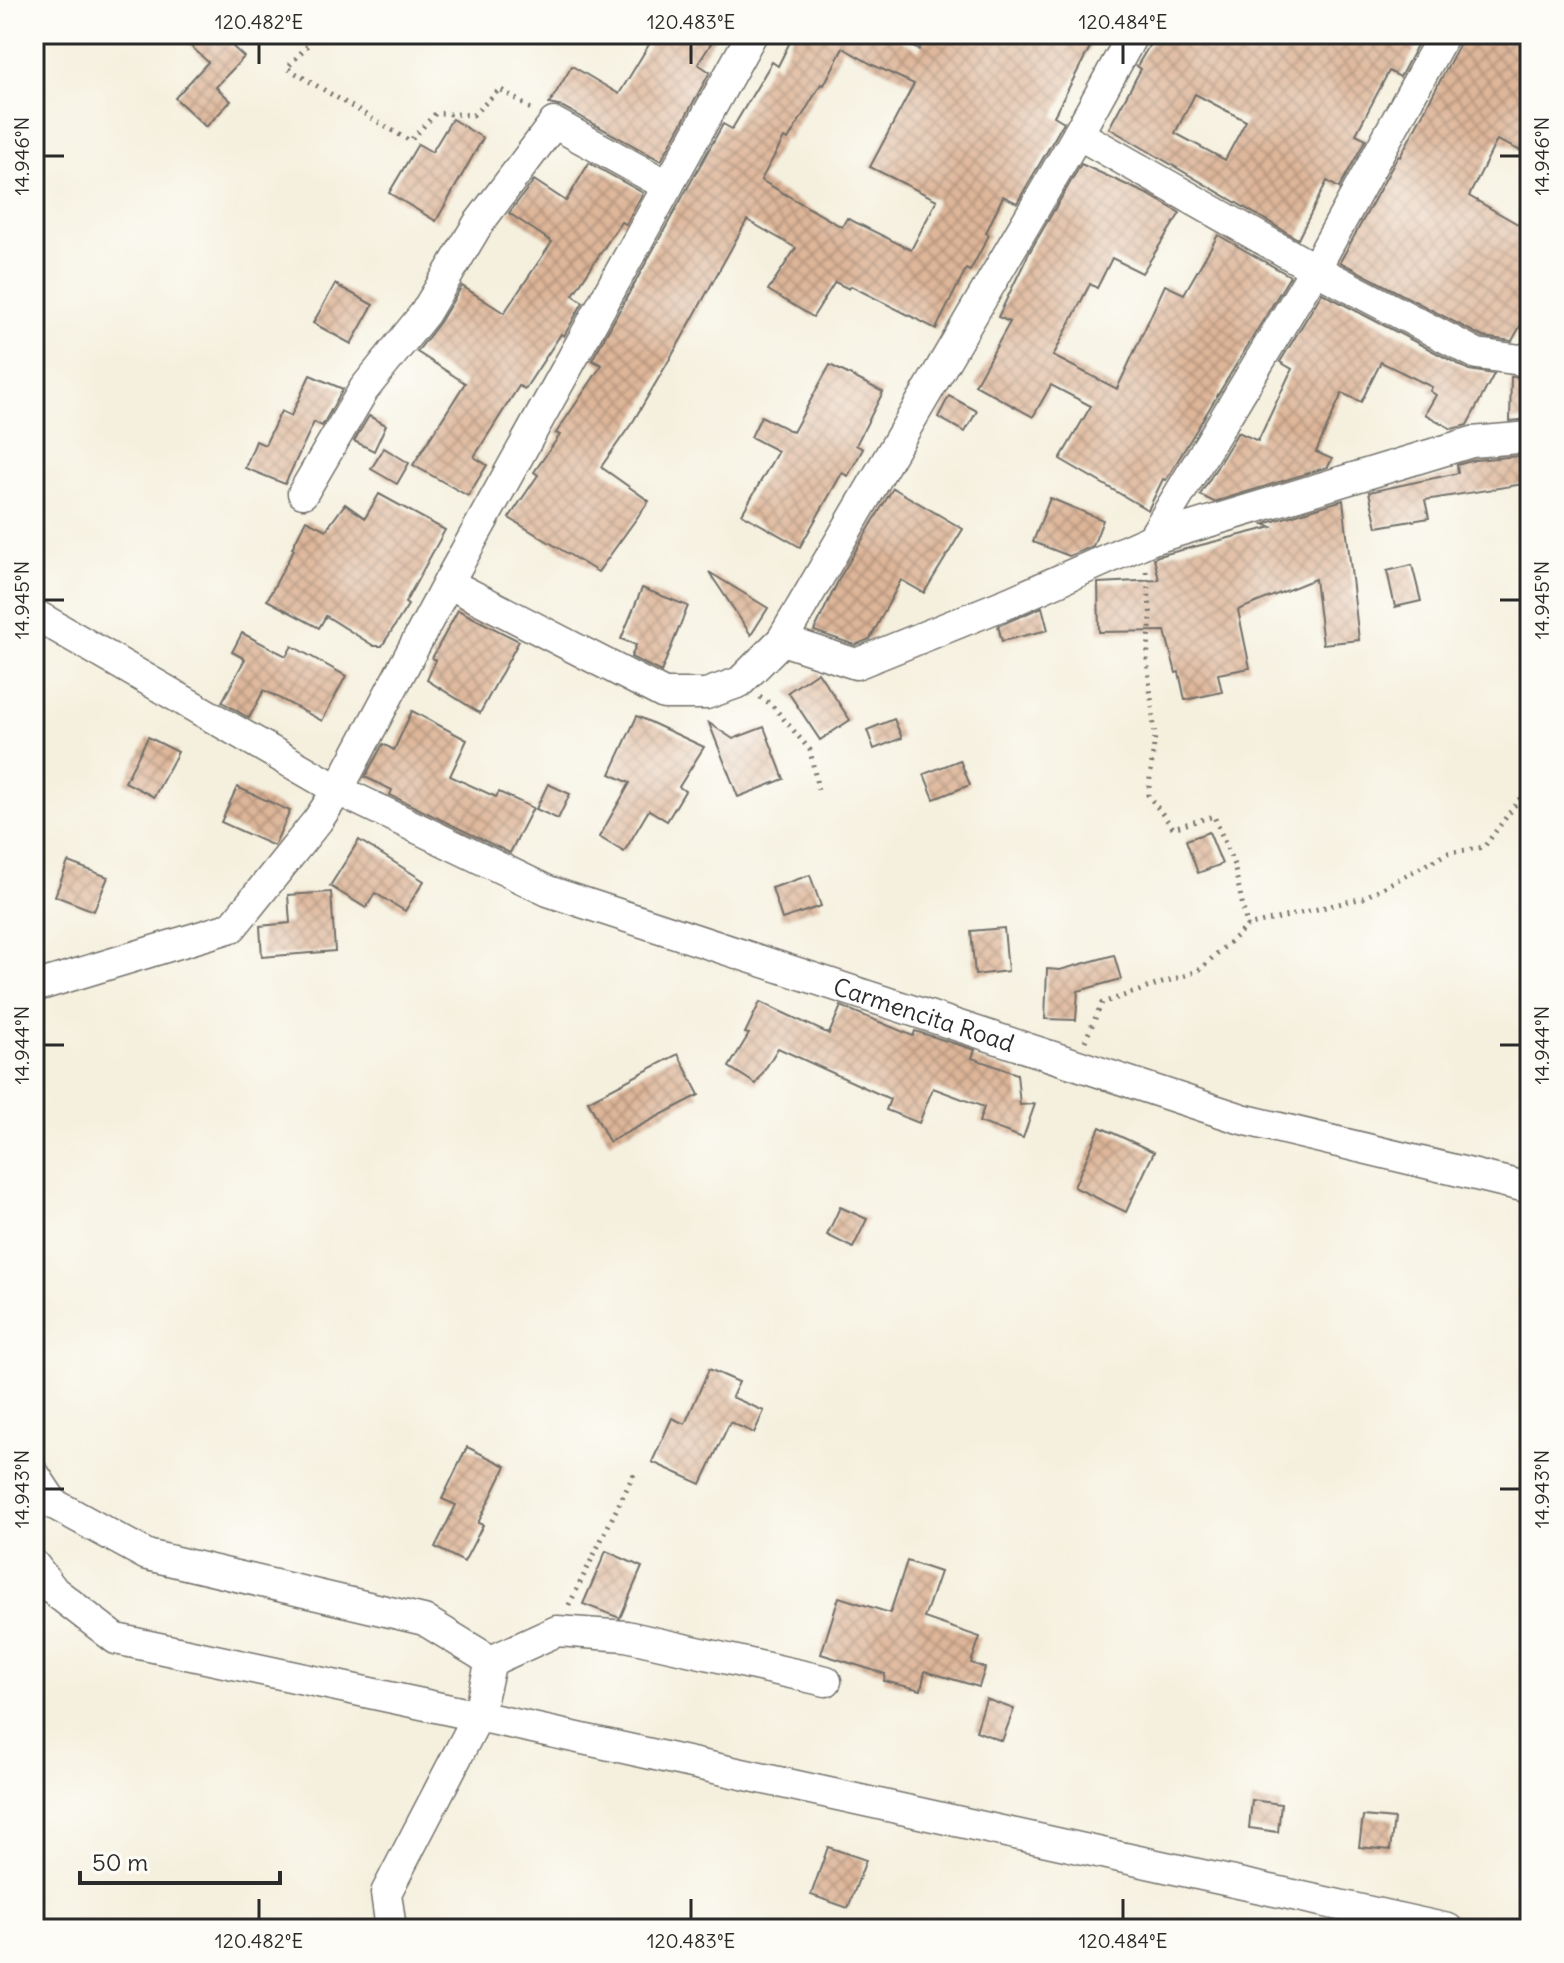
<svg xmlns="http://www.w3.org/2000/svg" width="1564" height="1963" viewBox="0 0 1564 1963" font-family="Delius,sans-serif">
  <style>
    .building { fill: url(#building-cross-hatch); fill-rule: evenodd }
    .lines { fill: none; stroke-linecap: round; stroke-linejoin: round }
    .street-casing { stroke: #72706a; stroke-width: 33 }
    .path { stroke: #72706a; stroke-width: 5; stroke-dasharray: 2 6; stroke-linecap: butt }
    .street { stroke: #fff; stroke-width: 30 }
    .ticks { fill: none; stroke: #2b2b2b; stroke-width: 3 }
    .labels { text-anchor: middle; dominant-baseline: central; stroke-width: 6; stroke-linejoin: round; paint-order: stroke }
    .street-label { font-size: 24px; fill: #2b2b2b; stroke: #fdfcf7 }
    .neatline { fill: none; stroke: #2b2b2b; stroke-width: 3 }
    .ticks-label { font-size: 20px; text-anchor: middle; fill: #2b2b2b }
  </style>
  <defs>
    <pattern id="building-cross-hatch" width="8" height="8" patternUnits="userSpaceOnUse" patternTransform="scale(2)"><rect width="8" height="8" fill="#deb699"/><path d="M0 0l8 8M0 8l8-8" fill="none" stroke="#b4947d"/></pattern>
  </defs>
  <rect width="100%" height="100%" fill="#fdfcf7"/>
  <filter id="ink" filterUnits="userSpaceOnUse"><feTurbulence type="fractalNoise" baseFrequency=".0125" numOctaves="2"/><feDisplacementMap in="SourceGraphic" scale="16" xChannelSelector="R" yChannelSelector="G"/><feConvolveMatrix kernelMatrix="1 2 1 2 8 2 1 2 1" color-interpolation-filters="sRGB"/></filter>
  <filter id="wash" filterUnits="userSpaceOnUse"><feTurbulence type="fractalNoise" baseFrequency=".006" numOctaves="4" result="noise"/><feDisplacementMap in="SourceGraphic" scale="32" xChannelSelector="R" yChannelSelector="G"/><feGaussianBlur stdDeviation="1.8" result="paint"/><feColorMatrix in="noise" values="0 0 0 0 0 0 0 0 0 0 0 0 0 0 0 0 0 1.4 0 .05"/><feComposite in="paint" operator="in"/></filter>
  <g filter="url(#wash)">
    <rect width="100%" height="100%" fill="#f5f0de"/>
    <g id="blocks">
      <!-- building -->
      <g class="building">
        <path d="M178,34H219L244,57L216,87L231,101L206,127L175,98L208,62Z"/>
        <path d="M665,34H717L698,64L710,72L661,161L563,107L549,104L572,66L619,94L653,38L660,42Z"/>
        <path d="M794,34H887L919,50L927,34H1097L1054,116L1064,122L1017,203L1003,196L986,233L989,235L970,271L966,269L936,329L851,286L849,289L835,282L813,317L768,290L796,248L747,220L678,345L634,420L601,467L649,501L598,572L509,518L538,475L534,472L560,435L556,433L602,365L592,360L723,124L732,129L772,62L778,66ZM843,48L873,65L914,84L870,167L937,200L911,250L847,218L842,227L761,180L784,138L788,140L821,84L824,85Z"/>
        <path d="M1156,34H1423L1400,77L1389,71L1356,134L1366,139L1339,188L1327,181L1298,239L1109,128L1141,69L1137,66ZM1195,94L1246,121L1225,160L1175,133Z"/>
        <path d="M1462,34H1530V155L1497,140L1469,196L1530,231V308L1512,341L1483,337L1340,262L1398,156L1400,157L1460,43Z"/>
        <path d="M452,119L483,138L436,221L389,193L418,144L432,152Z"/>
        <path d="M589,163L643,193L626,224L621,222L573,295L583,302L564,336L561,334L525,389L519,386L474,457L487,465L468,496L413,465L465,383L417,352L440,322L462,286L504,313L552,242L509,213L534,180L566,201Z"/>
        <path d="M1081,164L1149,195L1180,213L1142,273L1112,258L1097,288L1090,284L1053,356L1117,389L1165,285L1184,294L1218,235L1290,276L1166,480L1163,479L1148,510L1060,459L1091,406L1051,385L1033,417L975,385L1010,322L998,317L1029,253Z"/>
        <path d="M335,284L373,305L351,344L313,323Z"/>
        <path d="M1322,293L1469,370L1494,374L1467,425L1452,429L1425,414L1436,395L1430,391L1432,387L1381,362L1361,402L1342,393L1316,452L1332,459L1328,467L1214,502L1200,495L1238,432L1258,441L1292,369L1280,362Z"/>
        <path d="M830,365L883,392L856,445L863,449L848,476L842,473L800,547L742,514L778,451L751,437L761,416L793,432Z"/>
        <path d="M310,375L343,389L322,426L314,422L285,484L245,468L256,441L265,445L281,411L291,416Z"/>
        <path d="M1530,376V419L1510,421L1511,377Z"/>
        <path d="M949,396L977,411L965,432L938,417Z"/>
        <path d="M369,416L386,425L374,451L354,441Z"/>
        <path d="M384,448L409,463L397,484L371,469Z"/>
        <path d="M1530,455V483L1425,500L1429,518L1377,527L1369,492L1458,473L1457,465L1475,460Z"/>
        <path d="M893,488L963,529L924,593L901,580L870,639L855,645L814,631L840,577Z"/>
        <path d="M379,494L445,530L405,603L408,605L382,646H374L326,616L319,628L267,600L294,549L292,548L306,520L326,530L345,504L365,518Z"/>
        <path d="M1050,498L1103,520L1093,546L1069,556L1033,542Z"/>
        <path d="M1343,500L1359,640L1323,644L1315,579L1238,610L1250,668L1218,674L1222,692L1185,700L1179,672L1176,673L1165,631L1099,632L1098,583L1159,580L1154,558L1158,556L1272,527L1264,524Z"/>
        <path d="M1412,565L1421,601L1395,607L1387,571Z"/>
        <path d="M709,572L768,608L751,635Z"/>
        <path d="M642,588L688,606L661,672L631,657L636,645L621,639Z"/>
        <path d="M1042,607L1048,630L1002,641L998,626Z"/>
        <path d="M458,610L519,641L480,713L427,680L436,660L432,658Z"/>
        <path d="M242,633L286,656L292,646L346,676L322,721L264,690L249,718L222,702L245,659L232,652Z"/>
        <path d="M818,672L850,720L820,740L788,692Z"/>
        <path d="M412,711L467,740L450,776L496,797L499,792L533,808L510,853L390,795L392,790L365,777L383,744L394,750Z"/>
        <path d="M637,716L704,747L679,787L685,791L667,821L649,810L624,852L599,837L630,783L610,774Z"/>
        <path d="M894,719L902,738L874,749L867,730Z"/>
        <path d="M709,723L733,739L764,727L784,779L738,797Z"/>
        <path d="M148,737L178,752L154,797L125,782Z"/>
        <path d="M960,760L970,785L934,799L924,774Z"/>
        <path d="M548,784L570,794L558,819L536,809Z"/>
        <path d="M237,787L290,811L274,846L221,822Z"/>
        <path d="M1209,832L1222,864L1198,873L1186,840Z"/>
        <path d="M359,840L424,881L405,911L375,893L366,908L330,886Z"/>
        <path d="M68,862L108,877L94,911L55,896Z"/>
        <path d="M810,875L821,906L782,919L772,888Z"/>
        <path d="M331,892L335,951L262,957L260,926L290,923L288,895Z"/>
        <path d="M1004,928L1008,971L975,975L971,931Z"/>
        <path d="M1114,955L1121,979L1078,991L1076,1020L1045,1019L1047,969L1060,970Z"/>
        <path d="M760,1002L829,1034L841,1006L913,1036L915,1031L975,1050L972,1058L1017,1074L1020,1105L1035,1104L1023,1138L979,1122L984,1107L933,1088L919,1123L886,1110L890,1099L778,1048L756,1084L729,1067L749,1034L745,1033Z"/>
        <path d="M678,1054L699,1095L609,1142L588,1101Z"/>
        <path d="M1100,1127L1154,1152L1126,1212L1074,1187Z"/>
        <path d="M840,1207L867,1219L853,1248L827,1235Z"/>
        <path d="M709,1369L739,1382L732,1397L764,1411L754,1433L730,1422L701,1484L652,1462L672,1418L685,1424Z"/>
        <path d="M467,1447L506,1466L478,1523L483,1525L464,1562L435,1547L456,1505L442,1499Z"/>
        <path d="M606,1551L642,1567L620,1618L583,1604Z"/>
        <path d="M907,1561L940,1572L924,1618L980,1637L971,1663L985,1668L979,1687L925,1671L921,1690L884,1681L885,1674L821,1654L839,1597L890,1613Z"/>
        <path d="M986,1699L1014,1709L1002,1741L976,1731Z"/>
        <path d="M1252,1800L1281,1804L1278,1832L1249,1828Z"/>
        <path d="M1363,1816L1394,1819L1390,1850L1359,1847Z"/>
        <path d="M828,1847L866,1860L848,1908L811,1895Z"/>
      </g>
    </g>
  </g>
  <g filter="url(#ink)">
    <use href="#blocks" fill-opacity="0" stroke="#72706a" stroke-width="2"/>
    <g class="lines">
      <!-- street casing -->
      <g class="street-casing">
        <g id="street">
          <path d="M1078,134L1315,269L1477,354L1521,360L1530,357"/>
          <path d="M303,493L364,389L425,313L478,224L554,123L668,186"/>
          <path d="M1152,539L1315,269L1444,34"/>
          <path d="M448,583L664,694H706L740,682L782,640L1078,134L1133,34"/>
          <path id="s1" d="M34,614L338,790L548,891L1242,1119L1530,1188"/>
          <path d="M782,640L856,664L1010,602L1152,539L1472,442L1530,437"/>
          <path d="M34,987L232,927L318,820L338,790L448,583L752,34"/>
          <path d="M34,1474L54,1504L147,1555L424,1620L491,1661L478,1716L1448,1929"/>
          <path d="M34,1565L54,1591L116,1639L478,1716L386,1893L391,1929"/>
          <path d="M491,1661L557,1631L626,1636L826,1681"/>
        </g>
      </g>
      <!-- path -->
      <g class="path">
        <path d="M318,34L287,68L410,141L436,113L473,115L500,89L531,109"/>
        <path d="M1146,571L1151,617L1147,660L1155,736L1148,795L1173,828L1214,816L1234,865L1247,926"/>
        <path d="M760,697L771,704L810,750L818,790"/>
        <path d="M1085,1041L1102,1003L1198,971L1247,926L1363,898L1448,853L1484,847L1530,785"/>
        <path d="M569,1605L634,1474"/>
      </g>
      <!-- street -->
      <use href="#street" class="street"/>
    </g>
  </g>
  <!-- ticks -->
  <path class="ticks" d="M259,44V64M691,44V64M1123,44V64M44,156H64M1500,156H1520M44,600H64M1500,600H1520M44,1045H64M1500,1045H1520M44,1489H64M1500,1489H1520M259,1899V1919M691,1899V1919M1123,1899V1919"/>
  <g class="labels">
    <!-- street labels -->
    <g class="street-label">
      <text stroke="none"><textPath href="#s1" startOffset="980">Carmencita Road</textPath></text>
    </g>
  </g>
  <!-- margin -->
  <rect width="1564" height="1963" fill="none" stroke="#fdfcf7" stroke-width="88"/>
  <!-- scale -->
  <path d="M80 1871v12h200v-12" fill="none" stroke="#2b2b2b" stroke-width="4"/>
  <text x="92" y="1871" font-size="24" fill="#2b2b2b" stroke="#fdfcf7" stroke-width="6" paint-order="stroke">50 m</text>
  <rect x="44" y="44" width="1476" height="1875" class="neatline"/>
  <g class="ticks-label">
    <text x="259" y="29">120.482°E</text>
    <text x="691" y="29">120.483°E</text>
    <text x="1123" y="29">120.484°E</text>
    <text transform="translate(22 156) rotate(-90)" y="7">14.946°N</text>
    <text transform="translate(1542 156) rotate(-90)" y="7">14.946°N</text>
    <text transform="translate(22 600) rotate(-90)" y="7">14.945°N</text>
    <text transform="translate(1542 600) rotate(-90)" y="7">14.945°N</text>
    <text transform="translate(22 1045) rotate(-90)" y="7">14.944°N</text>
    <text transform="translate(1542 1045) rotate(-90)" y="7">14.944°N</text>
    <text transform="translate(22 1489) rotate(-90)" y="7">14.943°N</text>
    <text transform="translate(1542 1489) rotate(-90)" y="7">14.943°N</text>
    <text x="259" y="1948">120.482°E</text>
    <text x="691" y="1948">120.483°E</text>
    <text x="1123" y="1948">120.484°E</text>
  </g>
</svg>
